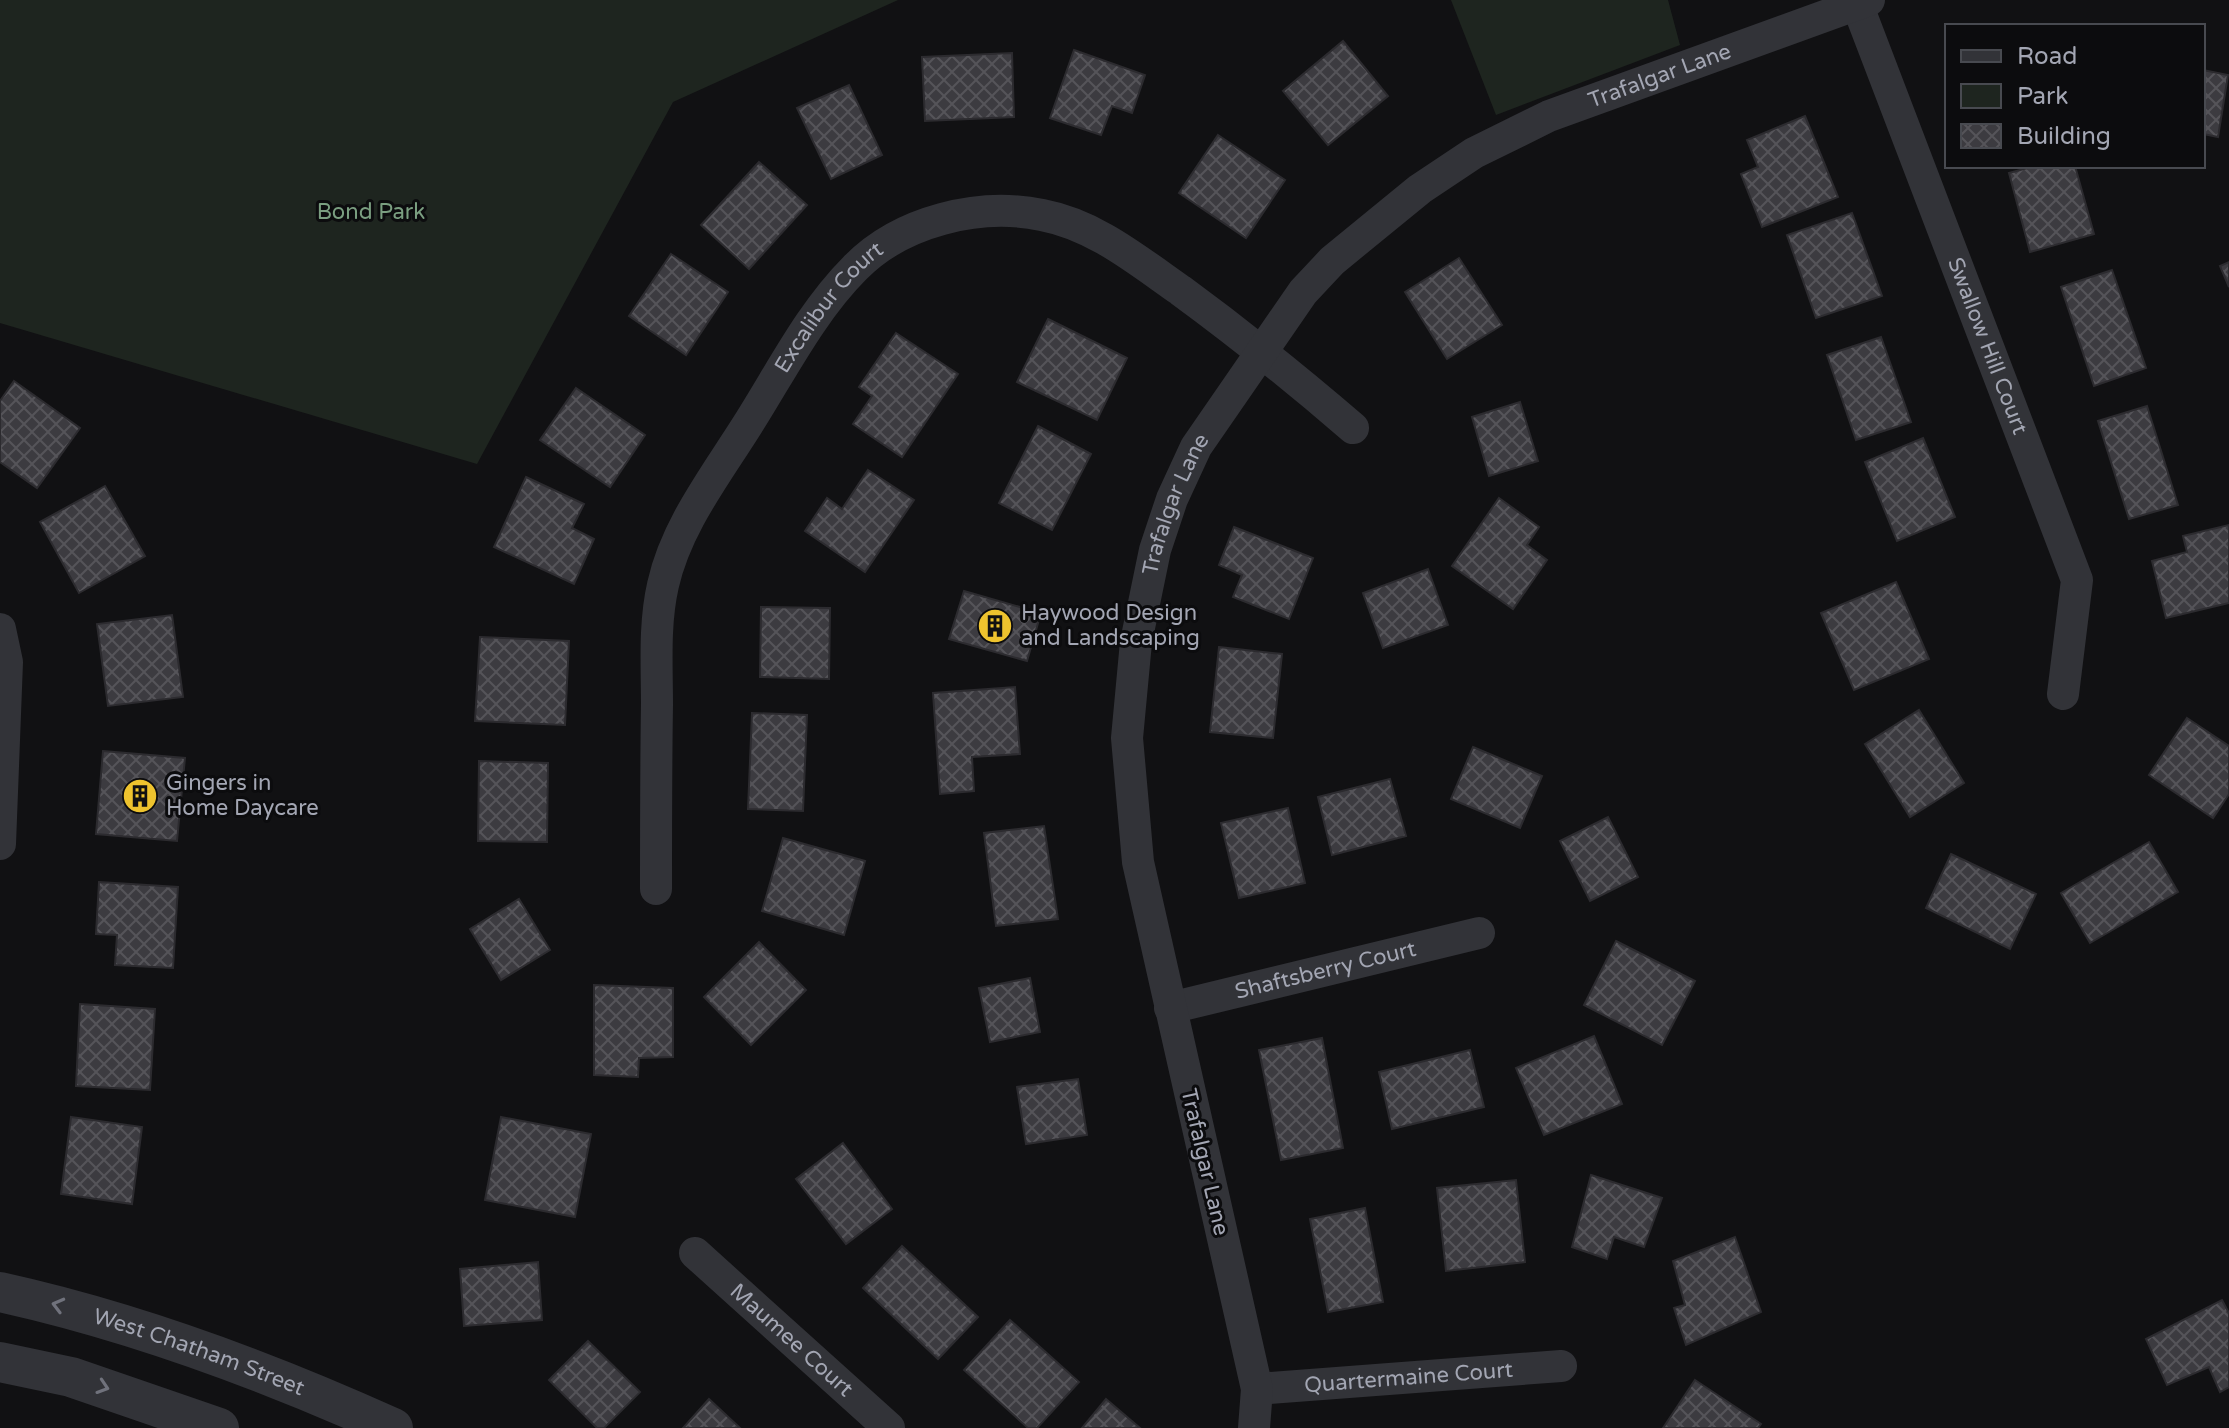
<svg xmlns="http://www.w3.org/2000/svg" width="2229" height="1428" viewBox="0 0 2229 1428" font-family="'Varela Round',sans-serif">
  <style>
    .park { fill: #1e251f }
    .building { fill: url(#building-cross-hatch); stroke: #2c2b2f; stroke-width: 2 }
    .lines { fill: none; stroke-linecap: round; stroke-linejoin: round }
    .minor { stroke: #323338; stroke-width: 32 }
    .tertiary { stroke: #323338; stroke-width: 40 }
    .oneway { stroke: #70727c }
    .labels { text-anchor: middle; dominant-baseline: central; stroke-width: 6; stroke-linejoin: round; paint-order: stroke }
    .street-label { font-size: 22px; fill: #a3a6b3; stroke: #0c0c0e }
    .park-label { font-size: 22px; fill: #7a9e80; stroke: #0c0c0e }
    .poi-label { font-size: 22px; fill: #a3a6b3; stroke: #0c0c0e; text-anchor: start }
  </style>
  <defs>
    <pattern id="building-cross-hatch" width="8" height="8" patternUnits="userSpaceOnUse" patternTransform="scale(2)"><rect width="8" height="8" fill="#3c3b40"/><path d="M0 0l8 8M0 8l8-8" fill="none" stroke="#555459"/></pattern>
  </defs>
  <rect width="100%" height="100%" fill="#111113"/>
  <!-- park -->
  <g class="park">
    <path d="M0,0H898L673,102L477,464L0,323Z"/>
    <path d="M1451,0H1668L1680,45L1496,115Z"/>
  </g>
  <!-- building -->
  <g class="building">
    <path d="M1343,41L1388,96L1328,145L1283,91Z"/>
    <path d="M1074,50L1145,75L1132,113L1112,106L1101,135L1050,118Z"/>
    <path d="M1012,53L1014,117L925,121L922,57Z"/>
    <path d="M2203,70L2228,75L2218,137L2203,134Z"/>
    <path d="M849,85L882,155L831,179L797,108Z"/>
    <path d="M1805,116L1838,197L1762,227L1741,174L1758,167L1747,140Z"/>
    <path d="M1218,135L1285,180L1246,238L1179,193Z"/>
    <path d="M759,162L807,205L749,269L701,225Z"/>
    <path d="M2035,166H2075L2094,234L2030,252L2009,173Z"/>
    <path d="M1852,213L1882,296L1816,318L1787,235Z"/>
    <path d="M671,254L728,292L686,355L629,316Z"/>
    <path d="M1459,258L1502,325L1447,359L1405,292Z"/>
    <path d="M2229,262V287L2220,266Z"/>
    <path d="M2112,270L2146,368L2094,386L2061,287Z"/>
    <path d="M1048,319L1127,358L1097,420L1017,382Z"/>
    <path d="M896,333L958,374L902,457L853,424L872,396L859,387Z"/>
    <path d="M1881,337L1911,422L1856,440L1827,355Z"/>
    <path d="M14,381L80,428L37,488L0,462V401Z"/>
    <path d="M576,388L645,435L610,487L540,440Z"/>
    <path d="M1520,402L1538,461L1489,476L1472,417Z"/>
    <path d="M2147,406L2178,505L2129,519L2098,421Z"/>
    <path d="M1038,426L1091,454L1052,530L999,503Z"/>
    <path d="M1923,438L1955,517L1897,541L1865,462Z"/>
    <path d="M868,470L914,500L865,572L805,531L827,498L842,509Z"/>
    <path d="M526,477L584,504L572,528L594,539L574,584L494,547Z"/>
    <path d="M105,486L145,556L79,593L40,522Z"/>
    <path d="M1499,498L1539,527L1527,545L1547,560L1513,609L1452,566Z"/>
    <path d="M2229,525V603L2166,618L2152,561L2187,552L2183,536Z"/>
    <path d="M1234,527L1313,558L1289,619L1233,597L1242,575L1219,565Z"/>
    <path d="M1428,569L1448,625L1383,648L1363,593Z"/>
    <path d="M1896,582L1929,659L1854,690L1821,613Z"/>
    <path d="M964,591L1041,613L1027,661L949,639Z"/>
    <path d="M761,607L830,608L829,679L760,677Z"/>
    <path d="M172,615L183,697L108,706L97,624Z"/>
    <path d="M480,637L569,641L565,725L475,721Z"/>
    <path d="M1219,647L1282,654L1273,738L1210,732Z"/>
    <path d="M1015,687L1020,754L972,757L974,791L940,794L933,693Z"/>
    <path d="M1919,710L1964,783L1910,817L1865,744Z"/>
    <path d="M752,713L807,715L803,811L748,809Z"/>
    <path d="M2187,718L2229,746V794L2213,818L2149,775Z"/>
    <path d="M1473,747L1542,776L1520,828L1451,799Z"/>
    <path d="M103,751L185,758L177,841L96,834Z"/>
    <path d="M479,761L548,763L547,842L478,841Z"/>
    <path d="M1390,779L1406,836L1332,855L1318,797Z"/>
    <path d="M1288,808L1305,883L1239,898L1221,823Z"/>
    <path d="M1608,817L1638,877L1590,901L1560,841Z"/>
    <path d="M1044,826L1058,919L996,926L984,833Z"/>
    <path d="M783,838L865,861L844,935L762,911Z"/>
    <path d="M2149,842L2178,892L2090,943L2061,893Z"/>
    <path d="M1951,854L2036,894L2010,949L1926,908Z"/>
    <path d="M99,882L178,887L173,968L115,965L117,935L96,934Z"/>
    <path d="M519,899L550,950L501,980L470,929Z"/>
    <path d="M1616,941L1695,981L1662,1045L1584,1005Z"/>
    <path d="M759,942L806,990L751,1045L704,997Z"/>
    <path d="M1030,978L1040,1032L990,1042L979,988Z"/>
    <path d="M594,985L673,988V1057L639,1058L638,1077L594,1075Z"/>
    <path d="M80,1004L155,1009L150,1090L76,1086Z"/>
    <path d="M1594,1036L1622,1104L1544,1135L1516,1068Z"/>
    <path d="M1322,1038L1343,1148L1281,1160L1259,1050Z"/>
    <path d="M1470,1050L1484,1107L1392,1129L1379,1072Z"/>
    <path d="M1078,1079L1087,1135L1026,1144L1017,1087Z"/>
    <path d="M71,1117L142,1127L132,1204L61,1194Z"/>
    <path d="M501,1117L591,1134L575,1217L485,1200Z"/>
    <path d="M843,1143L892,1209L846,1244L796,1179Z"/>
    <path d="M1591,1175L1662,1198L1644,1247L1614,1237L1607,1259L1572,1247Z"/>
    <path d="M1516,1180L1525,1262L1446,1271L1437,1188Z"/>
    <path d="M1365,1208L1383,1302L1328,1312L1310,1219Z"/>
    <path d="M1735,1237L1761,1312L1686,1345L1674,1308L1685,1305L1673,1261Z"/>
    <path d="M902,1246L978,1317L938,1359L863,1288Z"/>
    <path d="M538,1262L542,1320L464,1326L460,1269Z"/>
    <path d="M2222,1300L2229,1313V1387L2220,1392L2209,1367L2167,1385L2146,1339Z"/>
    <path d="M1010,1320L1079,1382L1037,1428H1028L964,1370Z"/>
    <path d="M588,1341L640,1392L604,1428H597L549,1380Z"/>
    <path d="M1695,1380L1761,1424L1758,1428H1663Z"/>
    <path d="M709,1399L740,1428H683Z"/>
    <path d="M1106,1399L1140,1428H1082Z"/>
  </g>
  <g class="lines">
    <!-- minor -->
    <g class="minor">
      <path id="s1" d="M1857,4L2077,580L2063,694"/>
      <path d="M0,629L7,662L0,844"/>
      <path id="s2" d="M656,889C656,827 656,766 657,705C657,666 654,624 663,585C676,526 716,475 748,424C781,372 811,312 855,268C901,221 979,202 1042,215C1095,225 1137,260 1180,290C1240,334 1296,379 1353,428"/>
      <path id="s3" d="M1170,1008L1479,933"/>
      <path id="s4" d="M695,1253L889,1428"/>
      <path id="s5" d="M1257,1389L1561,1366"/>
      <path id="s6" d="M1254,1428L1257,1389L1138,862L1127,738L1136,642L1155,550L1172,499L1196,447L1303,292L1332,261L1420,189L1474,153L1549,116L1869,0"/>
    </g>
    <!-- tertiary -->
    <g class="tertiary">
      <path id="s7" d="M0,1292C136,1322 267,1371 393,1428"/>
      <path d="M0,1362L71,1377L219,1428"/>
    </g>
  </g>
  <!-- one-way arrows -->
  <defs><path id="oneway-chevron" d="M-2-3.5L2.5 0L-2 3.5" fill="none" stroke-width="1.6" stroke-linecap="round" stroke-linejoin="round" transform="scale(2)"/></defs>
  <g class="oneway">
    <use href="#oneway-chevron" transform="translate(58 1305) rotate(-165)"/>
    <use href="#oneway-chevron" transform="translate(103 1387) rotate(18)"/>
  </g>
  <!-- icons -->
  <defs>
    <g id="building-disc" transform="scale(1.8)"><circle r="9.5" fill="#eec32e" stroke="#0c0c0e"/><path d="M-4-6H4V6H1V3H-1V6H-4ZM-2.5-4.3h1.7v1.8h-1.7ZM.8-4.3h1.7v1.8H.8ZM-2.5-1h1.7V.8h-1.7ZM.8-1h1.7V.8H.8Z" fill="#111"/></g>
  </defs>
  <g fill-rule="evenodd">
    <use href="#building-disc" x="995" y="626"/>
    <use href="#building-disc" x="140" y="796"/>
  </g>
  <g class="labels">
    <!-- street labels -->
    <g class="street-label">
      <text stroke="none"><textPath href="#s6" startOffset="1616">Trafalgar Lane</textPath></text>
      <text stroke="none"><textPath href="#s2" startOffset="630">Excalibur Court</textPath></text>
      <text stroke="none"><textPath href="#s1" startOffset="366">Swallow Hill Court</textPath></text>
      <text stroke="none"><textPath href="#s6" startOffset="944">Trafalgar Lane</textPath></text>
      <text stroke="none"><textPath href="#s3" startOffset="160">Shaftsberry Court</textPath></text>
      <text transform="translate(1205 1162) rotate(77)">Trafalgar Lane</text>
      <text stroke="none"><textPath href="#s4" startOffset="130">Maumee Court</textPath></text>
      <text stroke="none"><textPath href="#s7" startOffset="208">West Chatham Street</textPath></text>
      <text stroke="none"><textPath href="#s5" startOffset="152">Quartermaine Court</textPath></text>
    </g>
    <!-- park labels -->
    <g class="park-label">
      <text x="371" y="212">Bond Park</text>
    </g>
    <!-- poi labels -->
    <g class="poi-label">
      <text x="1021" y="613">Haywood Design<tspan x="1021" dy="25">and Landscaping</tspan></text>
      <text x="166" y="783">Gingers in<tspan x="166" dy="25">Home Daycare</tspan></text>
    </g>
  </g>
  <!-- legend -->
  <rect x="1945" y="24" width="260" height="144" fill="#0c0c0e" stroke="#484a50" stroke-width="2"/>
  <rect x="1961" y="50" width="40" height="12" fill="#323338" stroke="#484a50" stroke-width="2"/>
  <text x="2017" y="64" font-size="24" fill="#a3a6b3">Road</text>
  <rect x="1961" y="84" width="40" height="24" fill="#1e251f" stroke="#484a50" stroke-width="2"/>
  <text x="2017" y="104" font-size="24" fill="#a3a6b3">Park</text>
  <rect x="1961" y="124" width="40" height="24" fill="url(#building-cross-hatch)" stroke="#484a50" stroke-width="2"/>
  <text x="2017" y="144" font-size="24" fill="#a3a6b3">Building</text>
</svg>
